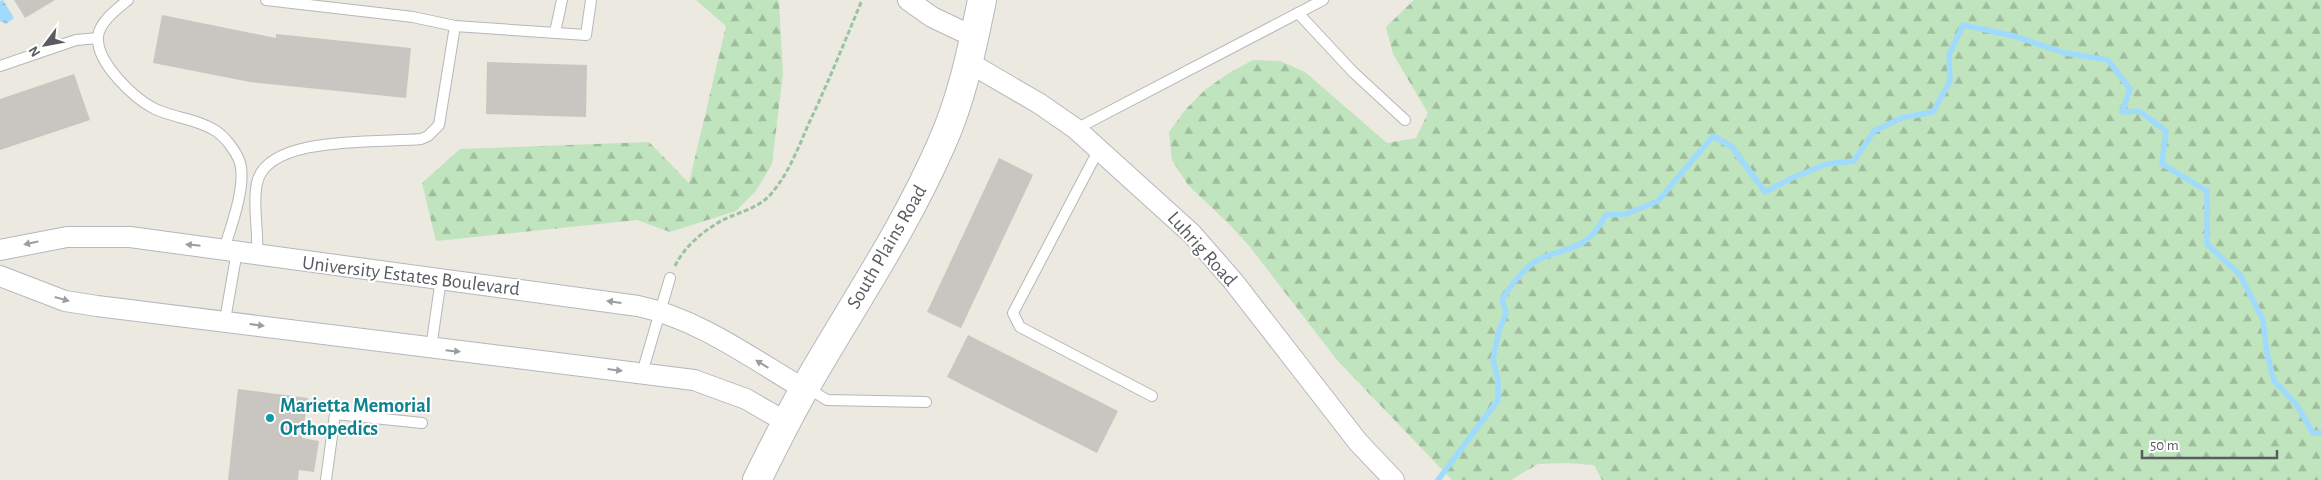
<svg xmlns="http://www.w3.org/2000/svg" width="2322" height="480" viewBox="0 0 2322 480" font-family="'Alegreya Sans',sans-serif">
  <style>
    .forest { fill: url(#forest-firs) }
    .water { fill: url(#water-ripples) }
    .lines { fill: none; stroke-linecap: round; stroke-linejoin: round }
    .stream { stroke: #a0dafd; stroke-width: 5.5 }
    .building { fill: #c9c5c0 }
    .lane-casing { stroke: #b4b7bb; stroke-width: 12 }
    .street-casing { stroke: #b4b7bb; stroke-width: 22 }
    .secondary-casing { stroke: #b5b8bd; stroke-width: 30 }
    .path { stroke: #97c4a1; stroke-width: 3; stroke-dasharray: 5 2.5; stroke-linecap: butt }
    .lane { stroke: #fff; stroke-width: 10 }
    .street { stroke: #fff; stroke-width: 20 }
    .secondary { stroke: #fff; stroke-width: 28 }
    .oneway { fill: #9b9ea0 }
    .culture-dot { fill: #0f9aa8; stroke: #fff; stroke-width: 2 }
    .labels { text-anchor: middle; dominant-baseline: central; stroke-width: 4; stroke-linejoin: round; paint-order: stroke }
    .street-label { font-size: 20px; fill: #595d61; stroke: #fff }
    .culture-label { font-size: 20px; font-weight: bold; fill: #0d838f; stroke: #fff; text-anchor: start }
  </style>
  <defs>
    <pattern id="forest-firs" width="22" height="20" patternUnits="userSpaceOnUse" patternTransform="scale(1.25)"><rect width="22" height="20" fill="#c0e4bd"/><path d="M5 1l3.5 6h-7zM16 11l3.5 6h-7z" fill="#9fbc9d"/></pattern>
    <pattern id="water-ripples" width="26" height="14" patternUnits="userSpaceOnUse" patternTransform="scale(1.25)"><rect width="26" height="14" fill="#a0dafd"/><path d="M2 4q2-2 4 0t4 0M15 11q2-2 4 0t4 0" fill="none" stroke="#85b4d0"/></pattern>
  </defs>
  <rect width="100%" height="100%" fill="#ece9e1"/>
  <!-- forest -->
  <g class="forest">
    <path d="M696,0H778L779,3L783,73L772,164L756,191L736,211L670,232L637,220L436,241L422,183L460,149L649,142L689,183L726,26Z"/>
    <path d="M1414,0H2322V480H1602L1594,465L1567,463L1538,464L1511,480H1452L1337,360L1250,247L1231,226L1188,185L1172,160L1169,132L1186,109L1206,89L1229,73L1253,60L1280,61L1305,72L1387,143L1416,138L1428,113L1393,54L1386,27Z"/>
  </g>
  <!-- water -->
  <path class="water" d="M3,0L14,18L6,24L0,21V1Z"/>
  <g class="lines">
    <!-- stream -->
    <path class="stream" d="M1438,480L1498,400V381L1493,359L1499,331L1506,313L1502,299C1511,286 1520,273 1533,263C1547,253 1565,252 1580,244C1592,238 1599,226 1606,215L1626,214L1658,201L1713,136L1732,147L1765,192L1794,177L1827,164L1854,161L1874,131L1901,118L1933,112L1950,81L1949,55L1963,25L2014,36L2065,53L2108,60L2130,89L2122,112L2139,111L2166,131L2162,164L2207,191V244L2240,275L2263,320L2267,353L2274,381L2296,404L2313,433H2322"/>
  </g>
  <!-- building -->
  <g class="building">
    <path d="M14,0H55L25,18Z"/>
    <path d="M162,15L276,38V34L411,48L406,98L250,82L153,63Z"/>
    <path d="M487,62L587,65L586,117L486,114Z"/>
    <path d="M74,74L90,120L0,150V99Z"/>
    <path d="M999,158L1033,175L961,328L927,312Z"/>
    <path d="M968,335L1118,411L1097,453L947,377Z"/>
    <path d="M238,389L308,398L302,438L319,441L314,472L299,470L298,480H228Z"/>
  </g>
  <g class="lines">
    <!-- lane casing -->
    <g class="lane-casing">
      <g id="lane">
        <path d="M128,0C117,9 99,22 98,37C96,63 135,99 155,109C174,118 198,119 216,131C225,137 235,150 239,160C248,182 231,227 224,249"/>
        <path d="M266,0L413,17L455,26L586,35L591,0"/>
        <path d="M1298,13L1353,72L1405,120"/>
        <path d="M555,32L562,0"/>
        <path d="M0,66L76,40L98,38"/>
        <path d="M1076,129L1323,0"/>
        <path d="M1099,149L1013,313L1020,327L1152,396"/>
        <path d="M257,255C259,232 252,204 257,183C267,134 383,143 421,139L428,136L439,125L455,26"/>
        <path d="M225,320L237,251"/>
        <path d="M431,348L441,279"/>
        <path d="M642,373L670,278"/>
        <path d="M806,387L827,400L926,402"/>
        <path d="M326,480L335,414L422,423"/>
      </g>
    </g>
    <!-- street casing -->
    <g class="street-casing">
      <g id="street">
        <path d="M908,0L932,17L974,37"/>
        <path d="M968,62L1040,104L1076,129L1192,234L1233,281L1358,442L1394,480"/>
        <path d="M0,250L67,237H130L638,306C699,319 751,358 804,389"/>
        <path d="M0,276L65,301L97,306L694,380L746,399L786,422"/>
      </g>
    </g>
    <!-- secondary casing -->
    <g class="secondary-casing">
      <path id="secondary" d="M757,480C773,448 788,417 806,386C852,306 904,230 941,145C962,99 972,49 982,0"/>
    </g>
    <!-- path -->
    <path class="path" d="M675,266C684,247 703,231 721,221C738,212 758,209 771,194C789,173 798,148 809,123C828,83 845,41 862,0"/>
    <!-- lane -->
    <use href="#lane" class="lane"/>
    <!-- street -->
    <use href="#street" class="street"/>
    <!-- secondary -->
    <use href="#secondary" class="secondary"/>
  </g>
  <!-- one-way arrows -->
  <defs><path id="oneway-solid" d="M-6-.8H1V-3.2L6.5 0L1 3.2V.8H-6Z" transform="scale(1.25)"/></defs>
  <g class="oneway">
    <use href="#oneway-solid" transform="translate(31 243) rotate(168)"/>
    <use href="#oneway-solid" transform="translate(193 245) rotate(-174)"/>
    <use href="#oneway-solid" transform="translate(62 299) rotate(16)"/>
    <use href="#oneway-solid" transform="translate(614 302) rotate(-172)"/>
    <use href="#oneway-solid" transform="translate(257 325) rotate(7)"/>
    <use href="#oneway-solid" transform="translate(453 351) rotate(6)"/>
    <use href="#oneway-solid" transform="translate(762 364) rotate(-149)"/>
    <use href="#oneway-solid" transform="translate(615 370) rotate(7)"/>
  </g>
  <!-- markers -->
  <circle class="culture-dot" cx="270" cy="418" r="5"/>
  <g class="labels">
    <!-- street labels -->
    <g class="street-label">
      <text transform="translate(887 247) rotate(-60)">South Plains Road</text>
      <text transform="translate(1202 249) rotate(48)">Luhrig Road</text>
      <text transform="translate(411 276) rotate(7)">University Estates Boulevard</text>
    </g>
    <!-- culture labels -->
    <g class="culture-label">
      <text x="280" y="406">Marietta Memorial<tspan x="280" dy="23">Orthopedics</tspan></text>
    </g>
  </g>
  <!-- north arrow -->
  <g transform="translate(45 45) rotate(238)" stroke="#ffffff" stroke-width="4" paint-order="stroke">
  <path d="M0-4L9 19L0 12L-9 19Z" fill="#595d61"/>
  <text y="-8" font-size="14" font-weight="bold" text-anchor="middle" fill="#595d61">N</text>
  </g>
  <!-- scale -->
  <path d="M2142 450v8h135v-8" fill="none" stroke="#595d61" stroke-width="2.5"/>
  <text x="2150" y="450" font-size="15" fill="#595d61" stroke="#ffffff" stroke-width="4" paint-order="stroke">50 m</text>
</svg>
